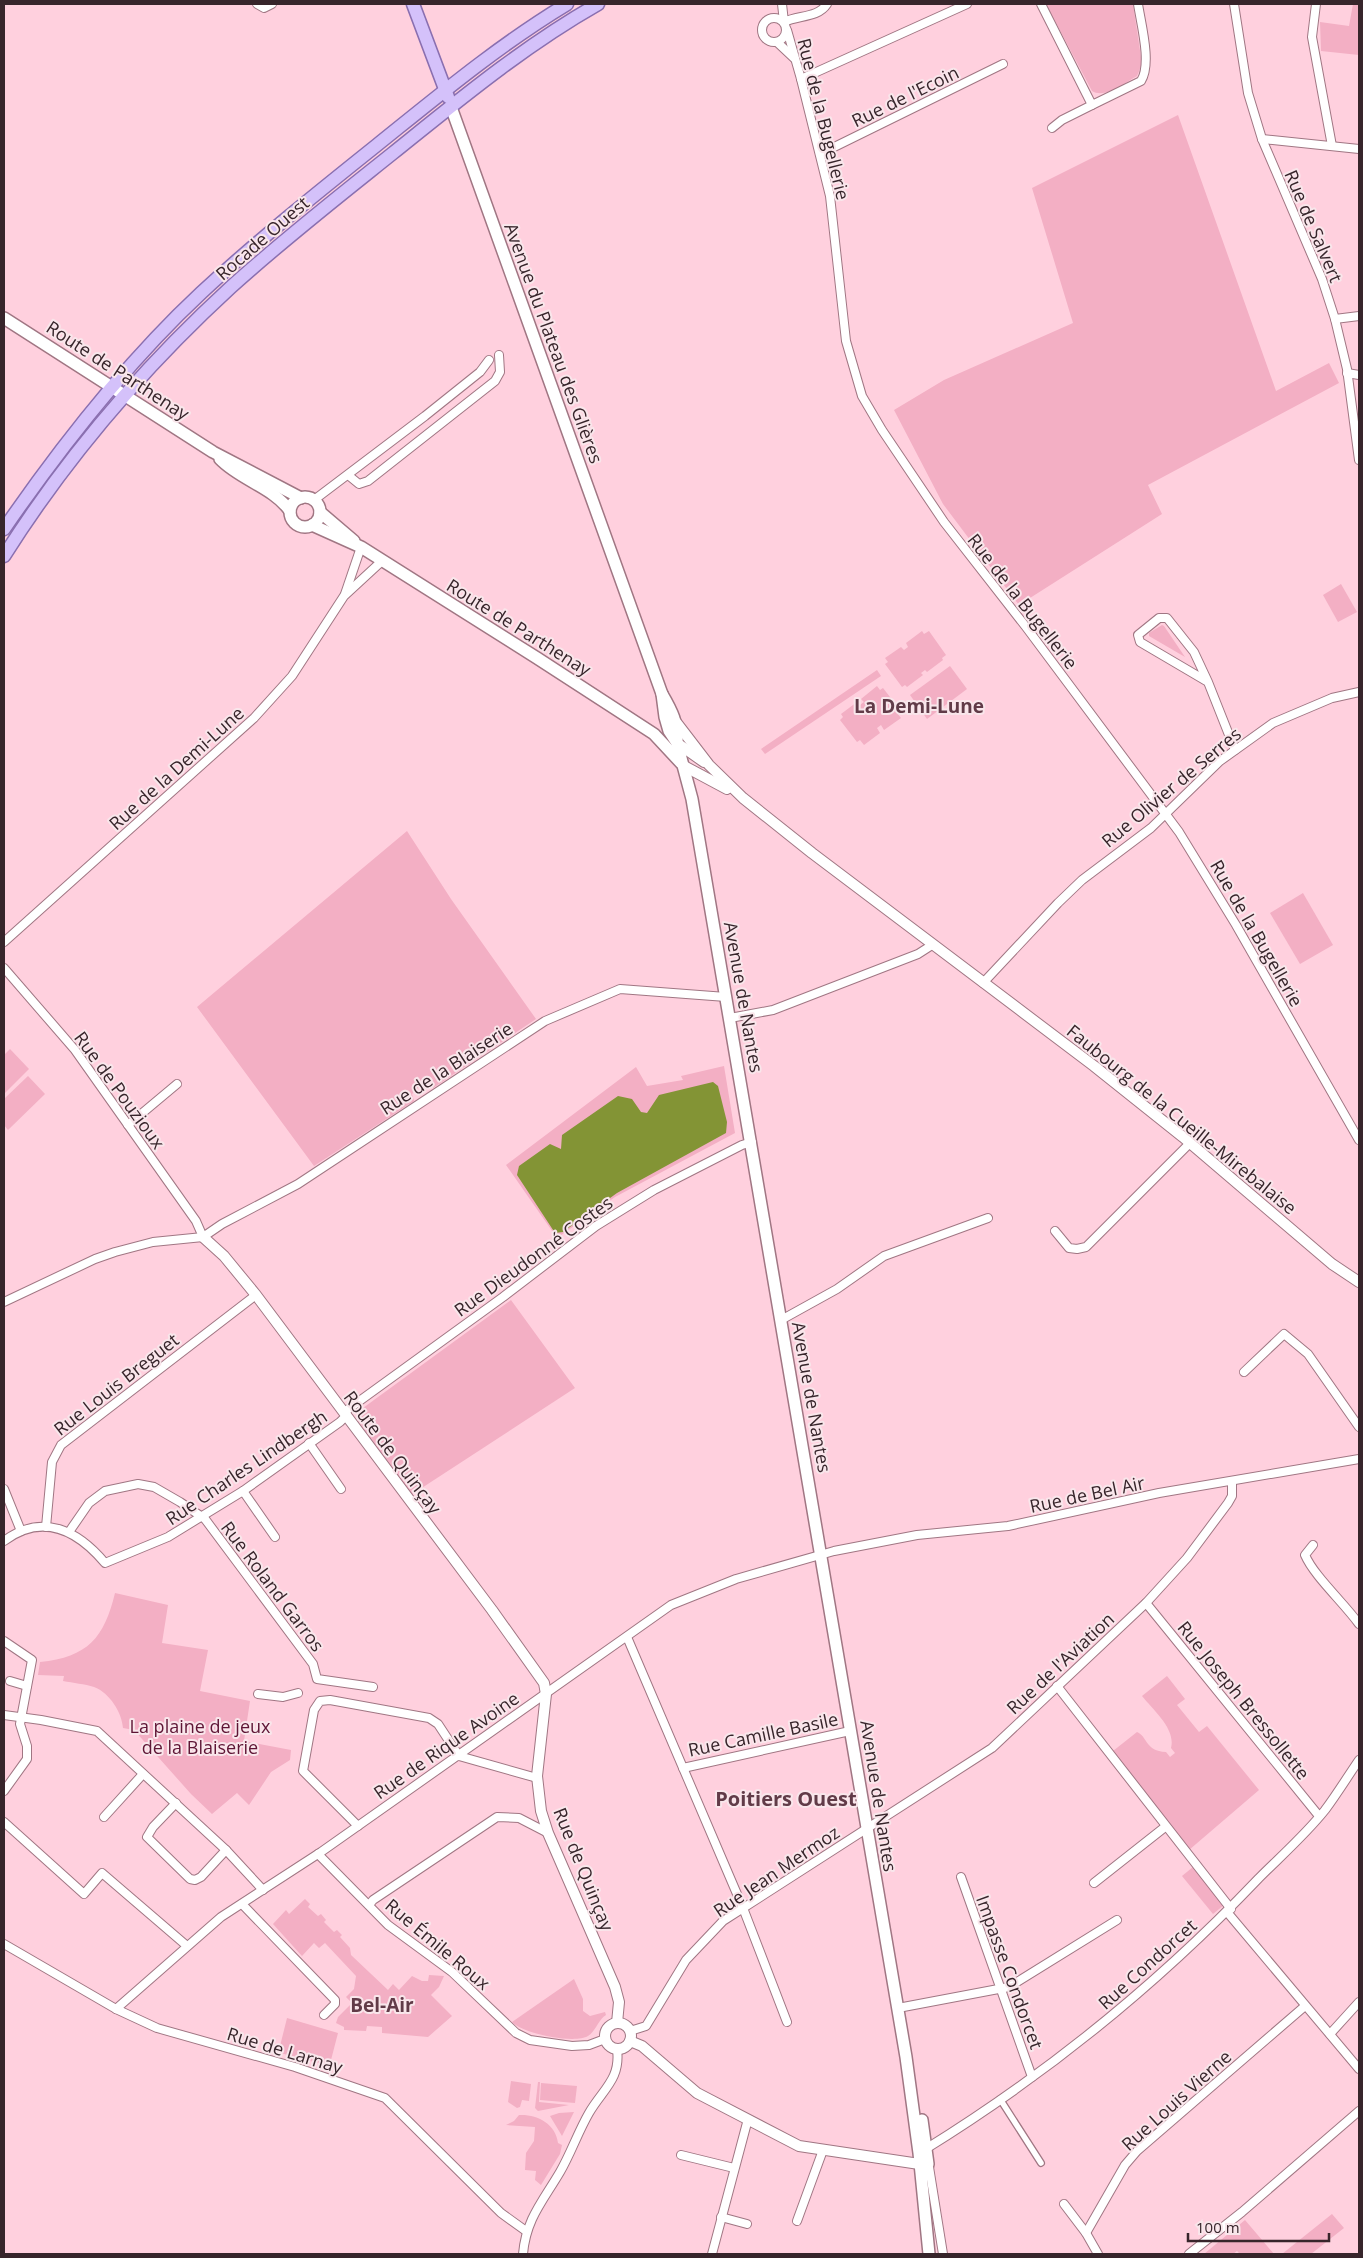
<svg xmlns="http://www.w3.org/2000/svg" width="1363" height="2258" viewBox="0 0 1363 2258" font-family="'Open Sans',sans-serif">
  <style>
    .green { fill: #f3afc4 }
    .water { fill: #839435 }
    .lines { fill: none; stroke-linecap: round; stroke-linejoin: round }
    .pedestrian-casing { stroke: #a07683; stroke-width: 8 }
    .minor-casing { stroke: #a07683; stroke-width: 10 }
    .tertiary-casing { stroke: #a07683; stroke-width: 12 }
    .secondary-casing { stroke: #a07683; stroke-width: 14 }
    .primary-casing { stroke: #8a6fb0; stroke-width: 15 }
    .pedestrian { stroke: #fff; stroke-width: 5.5 }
    .minor { stroke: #fff; stroke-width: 8 }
    .tertiary { stroke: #fff; stroke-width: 10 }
    .secondary { stroke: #fff; stroke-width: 11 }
    .primary { stroke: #d4c1fa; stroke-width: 12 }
    .labels { text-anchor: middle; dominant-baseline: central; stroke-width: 4; stroke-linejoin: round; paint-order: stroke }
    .street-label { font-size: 18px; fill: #37252b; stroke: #f9e6eb }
    .park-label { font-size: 18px; fill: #5e1535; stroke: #f9e6eb }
    .neighbourhood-label { font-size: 19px; font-weight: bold; fill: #613b48; stroke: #f9e6eb }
    .quarter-label { font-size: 20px; font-weight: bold; fill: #613b48; stroke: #f9e6eb }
  </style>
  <rect width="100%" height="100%" fill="#ffd0de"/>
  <!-- green -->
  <g class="green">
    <path d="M1046,4H1133L1142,64L1137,76C1125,83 1105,99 1092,91Z"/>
    <path d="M1353,4H1359V55L1321,51L1320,22L1349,26Z"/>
    <path d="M1178,115L1276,391L1329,363L1339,383L1148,485L1162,514L1019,605L943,504L894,410L944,380L1073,323L1032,188Z"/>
    <path d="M1341,584L1357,612L1338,622L1323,595Z"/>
    <path d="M1162,625L1164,626L1185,657L1149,636V633Z"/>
    <path d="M922,631L924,634L929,631L946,655L942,658L943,660L927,672L925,670L921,673L923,675L907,687L905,685L902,687L885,664L888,662L885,658L901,647L904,650L908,647L906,643Z"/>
    <path d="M950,666L967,689L927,719L910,695Z"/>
    <path d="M877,670L881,676L765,754L761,749Z"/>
    <path d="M877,686L880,690L883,688L900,710L897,713L901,718L884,730L881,725L877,728L880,733L864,745L860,740L857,742L840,720L843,717L841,714L857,702L860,705L864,702L861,699Z"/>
    <path d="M407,831L451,899L536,1019L433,1088L427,1084L419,1087L412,1094L414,1101L314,1166L197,1007Z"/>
    <path d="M1303,893L1333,945L1300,964L1270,913Z"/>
    <path d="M10,1049L29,1069L4,1094V1055Z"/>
    <path d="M724,1066L735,1133L615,1197L557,1238L506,1165L636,1067L647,1086L683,1080L681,1076Z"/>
    <path d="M28,1076L45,1094L8,1130L4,1125V1099Z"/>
    <path d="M511,1300L575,1388L411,1495L358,1421L363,1408Z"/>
    <path d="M115,1593L168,1605L162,1643L208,1650L200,1691L250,1701L244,1741L291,1750L290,1760L271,1772L249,1805L237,1793L212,1814L191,1794L134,1730L123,1728C122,1713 110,1693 94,1687C85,1684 73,1683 63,1681L64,1676L38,1675L40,1662C88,1657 104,1638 115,1593Z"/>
    <path d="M1167,1676L1185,1699L1177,1705L1199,1732L1207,1726L1259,1790L1189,1850L1113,1751L1137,1732C1148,1737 1145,1751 1166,1752L1170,1757L1175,1753L1171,1748C1176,1729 1154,1711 1142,1696Z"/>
    <path d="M1193,1867L1224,1905L1213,1914L1182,1876Z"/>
    <path d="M305,1899L310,1904L308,1907L318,1916L321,1914L326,1920L324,1922L334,1932L337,1930L342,1935L340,1937L350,1948L351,1955L388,1990L393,1984L399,1990L412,1976L422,1981H428L429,1975L444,1976L439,1987L431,1995L452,2016L428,2037L382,2033V2027L367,2026L366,2031L344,2030V2027L336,2023L338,2017L352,2003L346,1997L354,1989L356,1976L325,1943L319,1948L314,1943L302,1956L273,1924L286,1910L289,1914Z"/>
    <path d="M574,1979L583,1999V2011L590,2016L605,2012L606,2015C598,2020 596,2031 588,2036C575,2044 523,2034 512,2022Z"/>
    <path d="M287,2018L338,2033L331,2060L328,2059L326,2065L306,2060L307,2054L303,2052L301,2058L280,2053L282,2047L280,2046Z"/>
    <path d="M511,2081L531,2084L529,2101L522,2100L520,2107L517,2108L508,2102Z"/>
    <path d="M538,2082H540L539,2102L569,2105L538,2111L535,2108Z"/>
    <path d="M541,2083L577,2086L575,2103L540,2100Z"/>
    <path d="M574,2112L562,2136L550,2116L559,2113Z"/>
    <path d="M519,2115C537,2114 556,2124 558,2143L562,2145L560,2154L541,2185L535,2180L536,2171L525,2170L526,2153L534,2141L535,2127L506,2125L514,2121Z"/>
    <path d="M1332,2214L1344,2228L1311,2254H1282Z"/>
    <path d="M1245,2220L1274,2254H1240L1237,2251L1233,2254H1204Z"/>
  </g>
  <!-- water -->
  <path class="water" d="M713,1082L718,1086L727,1122L726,1133L617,1193L563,1232L555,1233L517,1175L519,1166L550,1144L561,1149L562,1135L618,1096L632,1099L641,1112L647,1113L659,1095Z"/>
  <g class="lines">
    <!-- pedestrian casing -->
    <g class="pedestrian-casing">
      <path id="pedestrian" d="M1000,2099L1041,2163"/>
    </g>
    <!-- minor casing -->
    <g class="minor-casing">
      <g id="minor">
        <path d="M257,4L264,8L272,4"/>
        <path d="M782,4L784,22C798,15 818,18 827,4"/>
        <path d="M1041,4L1092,105L1141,81C1152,64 1141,24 1138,4"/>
        <path d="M1234,4L1248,93L1262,139L1322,279L1335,319L1347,369L1359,460"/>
        <path d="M1316,4L1312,37L1332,146"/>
        <circle cx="774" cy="30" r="12"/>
        <path d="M787,30L801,79L830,196L846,341L862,396L882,430L944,522L1026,627L1179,832L1236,925L1359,1140"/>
        <path d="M777,42L794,58"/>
        <path d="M801,79L967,4"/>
        <path d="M1052,128L1062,120L1092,105"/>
        <path d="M1262,139L1359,149"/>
        <path d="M820,154L1003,64"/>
        <path d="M1335,319L1359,316"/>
        <path d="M1347,373L1359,375"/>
        <path d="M348,475L359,484L368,481L495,381L500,372L499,355"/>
        <path d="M314,500L425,416L480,372L489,360"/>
        <path d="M345,594L361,547"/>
        <path d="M1208,682L1194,652L1167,618H1159L1138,635L1140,642L1208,682L1235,750"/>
        <path d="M4,942L254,718L292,676L344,596L383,560"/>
        <path d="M4,968L75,1050L196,1221L203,1237"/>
        <path d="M983,983L1058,903L1082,880L1151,828L1220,761L1273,723L1332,698L1359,692"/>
        <path d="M730,1018L773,1010L918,954L932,945"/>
        <path d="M128,1125L177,1084"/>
        <path d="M1055,1231L1069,1248L1077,1249L1086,1247L1190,1143"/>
        <path d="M4,1302L95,1259L115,1252L153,1242L203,1237L222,1224L298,1184L545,1021L620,989L726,997"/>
        <path d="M781,1320L837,1289L884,1256L988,1218"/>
        <path d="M1244,1372L1284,1334L1308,1354L1359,1427"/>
        <path d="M309,1443L341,1489"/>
        <path d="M4,1489L21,1531"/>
        <path d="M243,1491L275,1537"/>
        <path d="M46,1527L52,1462L61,1445L256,1295"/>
        <path d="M69,1532L89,1503L105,1491L138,1484L154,1487L180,1502L205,1519L313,1664L317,1679L373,1687"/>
        <path d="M4,1541C43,1512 78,1531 105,1563L168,1537L243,1491L340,1422L346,1416L347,1410L503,1297L596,1226L654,1190L742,1145L752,1142"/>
        <path d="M1313,1545L1305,1555C1314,1576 1344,1603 1359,1624"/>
        <path d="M1146,1603L1319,1816"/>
        <path d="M627,1637L743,1908L787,2022"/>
        <path d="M4,1641L32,1660L20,1724L27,1746V1759L4,1791"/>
        <path d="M10,1681L27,1686"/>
        <path d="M1057,1686L1231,1909"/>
        <path d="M258,1694L283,1697L298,1693"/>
        <path d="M4,1715L41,1720L97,1731L226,1850L263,1890"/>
        <path d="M459,1756L537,1778"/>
        <path d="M683,1768L850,1731"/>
        <path d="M176,1803L153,1827L147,1837L190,1879L195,1880L201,1877L226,1850"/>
        <path d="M104,1817L143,1774"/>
        <path d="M4,1822L84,1894L102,1873L187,1946"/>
        <path d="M358,1826L303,1771L314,1710L320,1701L330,1700L429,1718L438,1724L459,1756"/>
        <path d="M318,1854L388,1925L452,1972L516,2033L530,2040L572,2046L589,2045L605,2039"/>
        <path d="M961,1877L1032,2077"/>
        <path d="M1094,1883L1165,1827"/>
        <path d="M242,1904L335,2000V2004L324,2015"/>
        <path d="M369,1905L373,1900L497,1817L519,1818L548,1833"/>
        <path d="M1227,1912L1359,2069"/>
        <path d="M4,1944L116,2009L157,2028L295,2067L385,2098L501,2213L526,2231"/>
        <path d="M898,2008L1009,1987L1117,1920"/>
        <path d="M116,2009L221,1917L321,1852L671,1605L736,1579L834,1551L917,1535L1008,1526L1159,1493L1359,1459"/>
        <path d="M630,2031L646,2026L686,1960L723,1921L992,1748L1146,1603L1187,1558L1228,1503L1232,1496V1481"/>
        <path d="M1330,2034L1359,2002"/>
        <path d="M924,2150C1047,2074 1160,1982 1259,1878C1281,1856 1306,1834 1325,1810C1337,1794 1348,1776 1359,1760"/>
        <path d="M681,2155L734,2168"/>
        <path d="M929,2167L943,2254"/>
        <path d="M1064,2204L1086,2233L1098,2254"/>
        <path d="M721,2217L747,2224"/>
        <path d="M797,2221L823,2150"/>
        <path d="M1086,2233L1125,2165L1137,2151L1305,2006"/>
        <path d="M523,2254C526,2219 543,2201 560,2172C571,2153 578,2132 589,2113C603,2089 621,2079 617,2049"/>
        <path d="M712,2254L748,2119"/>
        <path d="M1189,2254L1242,2212L1359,2111"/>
      </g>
    </g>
    <!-- tertiary casing -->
    <g class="tertiary-casing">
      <g id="tertiary">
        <path d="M676,722L709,765L743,798L812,853L1094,1066L1183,1137L1332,1264L1359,1282"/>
        <path d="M677,743L704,762"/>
        <path d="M684,766L727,789"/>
        <path d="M203,1237L224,1256L256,1295L492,1610L544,1683L546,1694L537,1776L541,1811L548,1833L615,1987L619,2002L617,2023"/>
        <circle cx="618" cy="2036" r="13"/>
        <path d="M630,2041L642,2046L697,2093L799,2146L926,2165"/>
      </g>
    </g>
    <!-- secondary casing -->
    <g class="secondary-casing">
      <g id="secondary">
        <path d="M451,107L662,694C672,711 678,723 677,743"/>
        <path d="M4,318L213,452L301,498"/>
        <path d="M220,459C240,480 273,487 290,511"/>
        <circle cx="305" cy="512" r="15"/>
        <path d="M320,512L354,541"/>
        <path d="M312,525L361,547L537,658L654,734L681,763"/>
        <path d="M662,694L665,717L669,731L677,743L692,799L906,2057L919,2153L929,2254"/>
        <path d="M922,2120L928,2164L925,2175"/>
      </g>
    </g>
    <!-- primary casing -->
    <g class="primary-casing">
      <g id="primary">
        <path d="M413,4L448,97"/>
        <path d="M4,529C62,445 126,363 201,293C257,241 317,193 377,145C438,96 499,45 567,4"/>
        <path d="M4,556C66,458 145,366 231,287C283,240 338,197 393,153C459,100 524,46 598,4"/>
      </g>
    </g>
    <!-- pedestrian -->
    <use href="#pedestrian" class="pedestrian"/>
    <!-- minor -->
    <use href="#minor" class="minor"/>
    <!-- tertiary -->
    <use href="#tertiary" class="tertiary"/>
    <!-- secondary -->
    <use href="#secondary" class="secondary"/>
    <!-- primary -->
    <use href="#primary" class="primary"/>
  </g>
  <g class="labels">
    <!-- street labels -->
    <g class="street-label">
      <text transform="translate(905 96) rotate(-26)">Rue de l'Ecoin</text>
      <text transform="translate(824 119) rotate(76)">Rue de la Bugellerie</text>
      <text transform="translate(1314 226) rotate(67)">Rue de Salvert</text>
      <text transform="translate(262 238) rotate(-41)">Rocade Ouest</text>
      <text transform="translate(554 343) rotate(70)">Avenue du Plateau des Glières</text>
      <text transform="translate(118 370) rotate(33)">Route de Parthenay</text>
      <text transform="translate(1023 601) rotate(52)">Rue de la Bugellerie</text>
      <text transform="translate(519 627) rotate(32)">Route de Parthenay</text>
      <text transform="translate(176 768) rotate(-42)">Rue de la Demi-Lune</text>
      <text transform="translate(1171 787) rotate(-40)">Rue Olivier de Serres</text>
      <text transform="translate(1257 933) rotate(60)">Rue de la Bugellerie</text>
      <text transform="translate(744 997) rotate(80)">Avenue de Nantes</text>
      <text transform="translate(446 1068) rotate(-33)">Rue de la Blaiserie</text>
      <text transform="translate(120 1090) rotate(54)">Rue de Pouzioux</text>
      <text transform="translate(1182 1119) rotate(39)">Faubourg de la Cueille-Mirebalaise</text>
      <text transform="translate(533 1256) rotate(-36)">Rue Dieudonné Costes</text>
      <text transform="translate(116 1384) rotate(-38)">Rue Louis Breguet</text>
      <text transform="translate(812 1397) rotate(80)">Avenue de Nantes</text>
      <text transform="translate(393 1452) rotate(53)">Route de Quinçay</text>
      <text transform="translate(246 1467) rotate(-34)">Rue Charles Lindbergh</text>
      <text transform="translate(1087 1494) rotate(-12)">Rue de Bel Air</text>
      <text transform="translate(273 1586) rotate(53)">Rue Roland Garros</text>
      <text transform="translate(1060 1663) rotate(-43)">Rue de l'Aviation</text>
      <text transform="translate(1244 1700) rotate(51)">Rue Joseph Bressollette</text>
      <text transform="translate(763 1734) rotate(-12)">Rue Camille Basile</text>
      <text transform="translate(446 1745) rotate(-35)">Rue de Rique Avoine</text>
      <text transform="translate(879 1796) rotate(81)">Avenue de Nantes</text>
      <text transform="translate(584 1869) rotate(68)">Rue de Quinçay</text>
      <text transform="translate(776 1871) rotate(-34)">Rue Jean Mermoz</text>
      <text transform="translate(438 1944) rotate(40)">Rue Émile Roux</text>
      <text transform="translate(1147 1964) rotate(-42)">Rue Condorcet</text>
      <text transform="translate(1010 1972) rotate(70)">Impasse Condorcet</text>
      <text transform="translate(285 2050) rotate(17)">Rue de Larnay</text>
      <text transform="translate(1176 2100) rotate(-42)">Rue Louis Vierne</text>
    </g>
    <!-- park labels -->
    <g class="park-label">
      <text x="200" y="1726">La plaine de jeux<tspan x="200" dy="21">de la Blaiserie</tspan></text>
    </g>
    <!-- neighbourhood labels -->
    <g class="neighbourhood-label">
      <text x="919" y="706">La Demi-Lune</text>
      <text x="382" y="2005">Bel-Air</text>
    </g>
    <!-- quarter labels -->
    <g class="quarter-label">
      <text x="786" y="1798">Poitiers Ouest</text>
    </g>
  </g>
  <!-- border -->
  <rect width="1363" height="2258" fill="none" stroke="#37252b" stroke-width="10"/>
  <!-- scale -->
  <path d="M1188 2233v8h141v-8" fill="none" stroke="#37252b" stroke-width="2.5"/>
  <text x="1196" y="2233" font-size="15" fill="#37252b" stroke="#f9e6eb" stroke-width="4" paint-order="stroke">100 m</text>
</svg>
